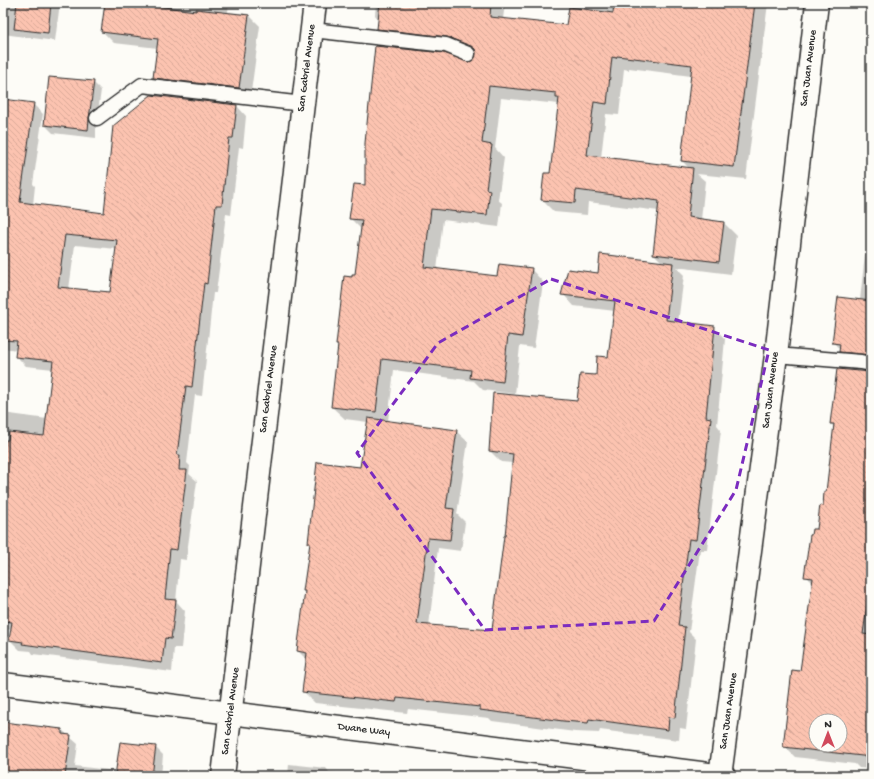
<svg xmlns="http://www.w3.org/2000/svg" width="874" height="779" viewBox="0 0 874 779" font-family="'Gochi Hand',sans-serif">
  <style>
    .shadow { fill: #0003; fill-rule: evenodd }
    .building { fill: url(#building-back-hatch); stroke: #2b2b2b; fill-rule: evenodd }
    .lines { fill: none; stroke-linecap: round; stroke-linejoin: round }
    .service-casing { stroke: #2b2b2b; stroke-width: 17 }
    .minor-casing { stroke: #2b2b2b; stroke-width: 25 }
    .service { stroke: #fdfcf7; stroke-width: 14 }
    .minor { stroke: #fdfcf7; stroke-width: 22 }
    .marked { fill: none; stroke: #7b2cbf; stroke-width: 3; stroke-dasharray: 8 5; stroke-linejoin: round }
    .labels { text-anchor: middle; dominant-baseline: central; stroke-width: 3.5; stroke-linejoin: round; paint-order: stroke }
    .street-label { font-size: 11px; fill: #2b2b2b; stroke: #fdfcf7 }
  </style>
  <defs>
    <pattern id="building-back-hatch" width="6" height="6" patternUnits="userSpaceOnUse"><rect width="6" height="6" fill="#fcc3b0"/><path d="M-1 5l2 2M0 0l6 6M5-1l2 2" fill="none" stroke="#d8a898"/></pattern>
  </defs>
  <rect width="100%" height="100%" fill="#fdfcf7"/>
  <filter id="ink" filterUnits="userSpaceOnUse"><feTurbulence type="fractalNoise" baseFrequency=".025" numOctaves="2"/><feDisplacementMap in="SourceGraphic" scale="8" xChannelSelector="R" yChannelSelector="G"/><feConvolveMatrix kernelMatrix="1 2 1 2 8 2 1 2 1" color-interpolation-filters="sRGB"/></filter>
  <g filter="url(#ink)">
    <!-- shadow -->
    <g class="shadow">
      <path d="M3,3H60L55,41L3,34Z"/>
      <path d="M106,3H229L228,12L248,14L260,26L250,99L166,89L154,77L158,48L114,43L102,31Z"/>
      <path d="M376,3H505L503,19L567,27L570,3H768L746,179L697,174L705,181L701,220L724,223L736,235L731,274L676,267L684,275L678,323L714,327L725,339L717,425L721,430L707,550H700L689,632L696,639L686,729L680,728L679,740L600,730L599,733L575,732L492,721L489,718L408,709L407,713L315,703L303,691L307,660L298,651L306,592L304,591L311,545L309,543L361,468L368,422L345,419L332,407L339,346L352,278L356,275L362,230L350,218L366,186L469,63L473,62L477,55L462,49L391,41L378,28L379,20L375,15ZM629,68L691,76L682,161L690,169L601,158L606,114L619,115L624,69L629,70ZM501,98L559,104L551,175L542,200L554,212L587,215L588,202L659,211L654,254L663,263L598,274L563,294L574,306L615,311L608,358L578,402L490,451L501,462L513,463L506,537L493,631L429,626L438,548L461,551L465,522L457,514L468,442L456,431L388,421L394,370L474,381L483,390L515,394L520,346L534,348L543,282L531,269L498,278L437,270L443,220L499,227L502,203L498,200L504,158L495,148Z"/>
      <path d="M93,82L101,90L96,127V138L53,133L45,125Z"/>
      <path d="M3,100L33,104L43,114L33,184L35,186L33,205L104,214L237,106L246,116L243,148L239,147L231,215L226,214L216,293H213L202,396L195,395L187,463L190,466L189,474L197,481L186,560L180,559L176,601L185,611L181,648H174L172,672L33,654L31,651L20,650L10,640L11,630L3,628V413L47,419L53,369L26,366L16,356L17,350L3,348ZM75,245L117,249L111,293L69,289Z"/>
      <path d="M865,254H871V364L851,362L834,343L860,300Z"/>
      <path d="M871,373V769L859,768L855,764L795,757L784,746L800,672L813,583L806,576L818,530L827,494L835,427L831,424ZM816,721H840V745H816Z"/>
      <path d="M3,723L62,730L78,744L75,766L117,771L155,747L163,755L161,776H3Z"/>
      <path d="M289,764L326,768L329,772L360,776H288Z"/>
    </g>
    <!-- building -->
    <g class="building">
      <path d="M17,3H51L48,33L14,29Z"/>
      <path d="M105,3H131L196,11V9L249,15L239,88L153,78L158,39L101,32Z"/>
      <path d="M380,3H491L490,17L566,25L569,7L613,13L614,3H755L734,167L681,161L692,65L617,56L616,58L612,57L607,104L594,102L587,155L693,168L688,217L724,222L719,262L653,254L659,201L576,190L575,203L541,200L544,173H550L559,98H556V93L489,86L482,143L492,145L486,189L490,190L487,215L431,209L424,267L497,276L499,264L532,268L522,337L508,335L503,382L470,378L471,370L382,359L376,412L331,407L338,345H336L344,276L352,277V274H355L362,220L349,219L354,184L365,185V143L375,46L444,53L469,62L473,60L476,53L475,49L471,46L447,37L377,29Z"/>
      <path d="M49,77L94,81L89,119L88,130L44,125Z"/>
      <path d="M151,95L237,105L233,138H229L222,205H216L207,284L204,283L192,387L186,386L177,455H180L179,470H187L177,550L170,549L165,599L176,600L171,639L165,638L162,663L22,644L23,642L9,640L12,622L3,621V464L6,440H8L9,432L44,436L53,361L15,357L17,341L3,340V99L34,103L20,202L104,213L113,126ZM65,235L117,240L110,292L58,287Z"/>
      <path d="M600,254L673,263L666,320L715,326L706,417L711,418L696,540L689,539L678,626L685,627L675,718L669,717L668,730L589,719L588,723L563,721L480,710V707L397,698L396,702L302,692L307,653L297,651L305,591H303L310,543H308L317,462L360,467L368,418L457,430L446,508L454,509L450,540L428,538L417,624L492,630L504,536H505L513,454L489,451L493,393L577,401L580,374L596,375L597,356L608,357L615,301L561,295L568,269L598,273Z"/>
      <path d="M838,297L871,301V355L839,352L840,344L832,343Z"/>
      <path d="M837,369L871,372V577L863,634L871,635V757L783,747L792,670L800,671L813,578L804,577L810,535H811L812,529H817L820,505L823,506L824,492H826L834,424H830ZM816,721H840V745H816Z"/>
      <path d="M3,722L62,729V734L71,735L65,776H3Z"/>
      <path d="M120,742L156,746L152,776H115Z"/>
    </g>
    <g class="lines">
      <!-- service casing -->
      <g class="service-casing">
        <g id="service">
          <path d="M312,30L446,45L468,54"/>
          <path d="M97,118L142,85L303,104"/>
          <path d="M776,355L861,362L871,364"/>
        </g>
      </g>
      <!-- minor casing -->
      <g class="minor-casing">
        <g id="minor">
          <path d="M3,684L724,776"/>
          <path d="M223,776L315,3"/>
          <path d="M720,776L776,355L817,3"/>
        </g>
      </g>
      <!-- service -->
      <use href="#service" class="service"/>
      <!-- minor -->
      <use href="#minor" class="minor"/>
    </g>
  </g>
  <!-- marked area -->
  <path class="marked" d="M551,279L769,350L736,490L654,621L485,630L357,453L438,343Z"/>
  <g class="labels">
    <!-- street labels -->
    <g class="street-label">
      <text transform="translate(307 68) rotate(-83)">San Gabriel Avenue</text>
      <text transform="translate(809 68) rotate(-83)">San Juan Avenue</text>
      <text transform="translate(269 389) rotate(-83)">San Gabriel Avenue</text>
      <text transform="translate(771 390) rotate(-83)">San Juan Avenue</text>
      <text transform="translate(231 711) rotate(-83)">San Gabriel Avenue</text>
      <text transform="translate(729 711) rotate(-82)">San Juan Avenue</text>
      <text transform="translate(364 730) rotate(7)">Duane Way</text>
    </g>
  </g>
  <!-- margin -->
  <rect width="874" height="779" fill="none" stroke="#fdfcf7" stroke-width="16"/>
  <rect x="8" y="8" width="858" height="763" fill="none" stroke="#2b2b2b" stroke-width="1.5" filter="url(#ink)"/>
  <!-- north arrow -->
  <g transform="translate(828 733)"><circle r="19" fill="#fdfcf7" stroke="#a9a8a5"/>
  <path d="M0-3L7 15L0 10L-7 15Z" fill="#d1495b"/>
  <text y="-6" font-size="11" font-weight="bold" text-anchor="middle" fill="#2b2b2b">N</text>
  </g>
</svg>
